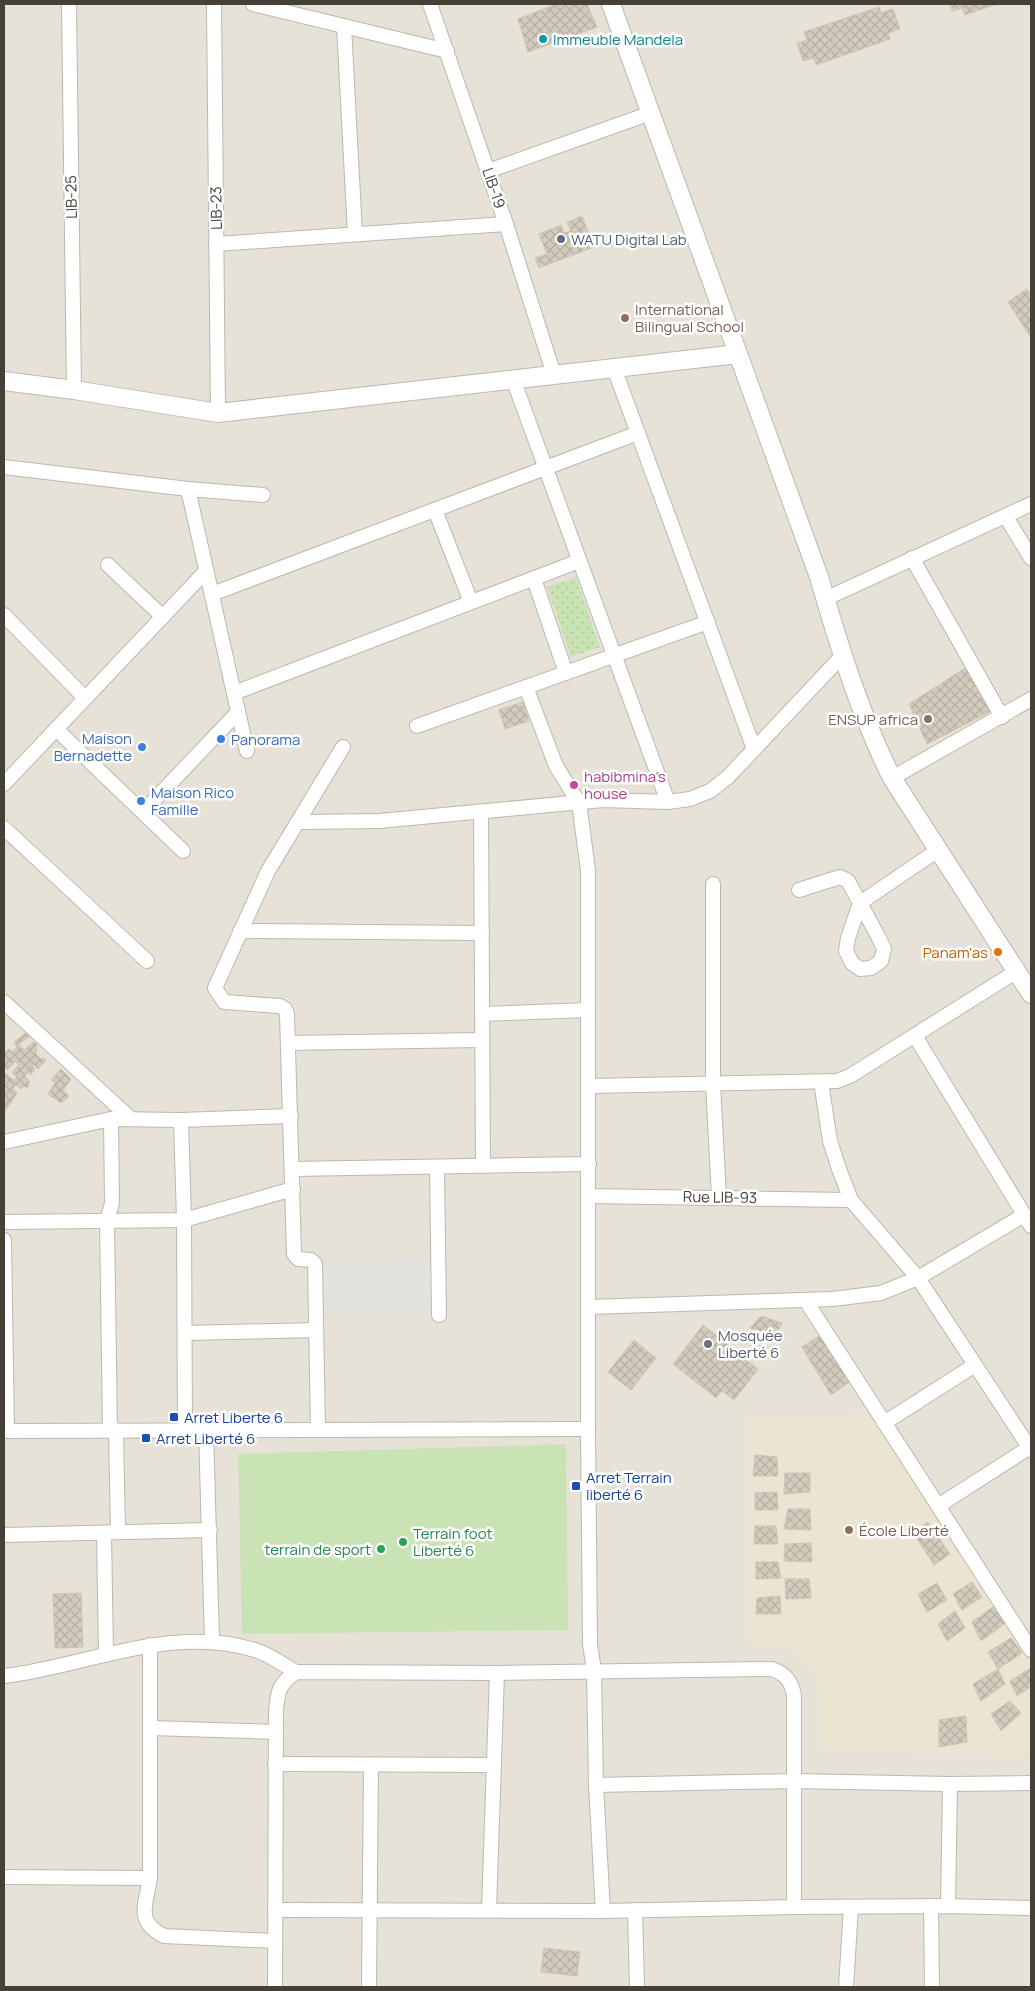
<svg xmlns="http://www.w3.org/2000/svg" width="1035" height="1991" viewBox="0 0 1035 1991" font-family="Manrope,sans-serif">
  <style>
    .residential { fill: #e6e2d7 }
    .education { fill: #eae5d3 }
    .park { fill: url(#park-dots) }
    .garden { fill: #cae3b5 }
    .parking { fill: #e4e2df }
    .building { fill: url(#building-cross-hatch); stroke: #cdc5b2 }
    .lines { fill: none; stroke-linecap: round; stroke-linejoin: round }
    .minor-casing { stroke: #bdb8ab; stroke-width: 16 }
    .tertiary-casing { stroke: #bdb8ab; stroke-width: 20 }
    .minor { stroke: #fff; stroke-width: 14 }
    .tertiary { stroke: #fff; stroke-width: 18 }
    .culture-dot { fill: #0f9aa8; stroke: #fff; stroke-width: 2 }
    .service-dot { fill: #5c6f8a; stroke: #fff; stroke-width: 2 }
    .education-dot { fill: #8d6e63; stroke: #fff; stroke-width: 2 }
    .shop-dot { fill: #3f7fe0; stroke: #fff; stroke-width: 2 }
    .hotel-dot { fill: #d1479c; stroke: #fff; stroke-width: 2 }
    .food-dot { fill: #e8710a; stroke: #fff; stroke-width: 2 }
    .worship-dot { fill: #6b7280; stroke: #fff; stroke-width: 2 }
    .transit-dot { fill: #1a4fb4; stroke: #fff; stroke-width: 2 }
    .leisure-dot { fill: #2e9e5b; stroke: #fff; stroke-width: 2 }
    .labels { text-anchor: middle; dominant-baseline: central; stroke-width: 5; stroke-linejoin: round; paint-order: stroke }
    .culture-label { font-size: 15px; fill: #0d838f; stroke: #fff; text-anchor: start }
    .street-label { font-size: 15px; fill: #454137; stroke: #fff }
    .service-label { font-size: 15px; fill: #4e5e75; stroke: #fff; text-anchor: start }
    .education-label { font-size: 15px; fill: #785e54; stroke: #fff; text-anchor: start }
    .shop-label { font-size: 15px; fill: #366cbe; stroke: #fff; text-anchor: start }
    .hotel-label { font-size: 15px; fill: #b23c85; stroke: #fff; text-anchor: start }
    .food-label { font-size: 15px; fill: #c56008; stroke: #fff; text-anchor: end }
    .worship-label { font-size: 15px; fill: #5b616d; stroke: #fff; text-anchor: start }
    .transit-label { font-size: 15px; fill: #164399; stroke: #fff; text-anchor: start }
    .leisure-label { font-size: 15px; fill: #27864d; stroke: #fff; text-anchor: start }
  </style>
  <defs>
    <pattern id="park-dots" width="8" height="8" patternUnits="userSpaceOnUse" patternTransform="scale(1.25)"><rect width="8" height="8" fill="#cae3b5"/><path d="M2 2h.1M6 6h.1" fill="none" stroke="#afc49c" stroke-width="1.8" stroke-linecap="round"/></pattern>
    <pattern id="building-cross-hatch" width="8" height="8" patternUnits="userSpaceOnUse" patternTransform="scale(1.25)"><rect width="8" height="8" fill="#d3ccbe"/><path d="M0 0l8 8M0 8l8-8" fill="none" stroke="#b6b0a4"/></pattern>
  </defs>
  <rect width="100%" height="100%" fill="#f2f0e8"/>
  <!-- residential -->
  <rect class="residential" x="4" y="4" width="1027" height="1983"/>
  <!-- education -->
  <path class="education" d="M872,1414L1031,1659V1755L826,1753L818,1744V1674L791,1646H750V1415Z"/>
  <!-- park -->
  <path class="park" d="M576,577L600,647L571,657L547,587Z"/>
  <!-- garden -->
  <path class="garden" d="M566,1444L568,1630L242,1634L238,1454Z"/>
  <!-- parking -->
  <path class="parking" d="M450,1259L451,1310L319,1312L318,1261Z"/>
  <!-- building -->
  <g class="building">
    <path d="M556,4H587L597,27L528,52L518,19Z"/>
    <path d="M950,4H997L965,15L962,8L952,11Z"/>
    <path d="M879,7L881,13L893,9L900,29L888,33L890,39L816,65L813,58L803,61L797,43L807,40L804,32Z"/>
    <path d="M582,216L594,247L539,268L535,258L547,254L539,234L561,225L564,233L571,231L567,222Z"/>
    <path d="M1026,289L1031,295V338L1008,302Z"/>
    <path d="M967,667L993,710L927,744L909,704Z"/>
    <path d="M523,702L529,721L505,729L499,710Z"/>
    <path d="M26,1033L30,1036L19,1044L24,1050L34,1042L37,1045L36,1054L41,1059L44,1058L46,1060L38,1069L33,1064L32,1065L35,1070L30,1075L28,1072L25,1076L29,1081V1086L27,1088L24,1086L21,1089L16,1085L13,1088L17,1093L4,1113V1072L13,1080L17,1077L12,1072L19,1065L16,1061L7,1070L4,1066V1049L6,1052L9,1049L13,1052L17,1047L14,1042Z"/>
    <path d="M61,1069L71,1079L63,1090L69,1096L61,1103L48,1094L55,1083L51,1080Z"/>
    <path d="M761,1316L782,1323L774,1340L750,1328Z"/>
    <path d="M703,1325L758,1369L734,1400L722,1391L716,1398L673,1364Z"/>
    <path d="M824,1333L852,1380L831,1395L802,1347Z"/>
    <path d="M634,1340L656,1358L631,1390L608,1372Z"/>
    <path d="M755,1455L777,1457L778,1476H753Z"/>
    <path d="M785,1473H810V1492L784,1494Z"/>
    <path d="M777,1492L778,1510H755V1493Z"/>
    <path d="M788,1509H810L811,1530L784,1529Z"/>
    <path d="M928,1522L950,1554L934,1565L913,1532Z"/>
    <path d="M755,1526H776L778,1544H754Z"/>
    <path d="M811,1543L812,1562L784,1561L785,1544Z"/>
    <path d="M756,1562H778L781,1578L756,1579Z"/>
    <path d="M785,1579H809L811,1598L786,1599Z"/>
    <path d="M972,1582L982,1597L962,1610L953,1594Z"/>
    <path d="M937,1583L947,1600L927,1612L918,1594Z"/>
    <path d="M81,1593L83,1647L55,1648L53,1594Z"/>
    <path d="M780,1596L781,1614H756L757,1598Z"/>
    <path d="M993,1607L1006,1623L981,1641L972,1622Z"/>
    <path d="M955,1611L965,1628L947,1641L938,1624Z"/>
    <path d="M1011,1638L1022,1653L998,1669L988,1652Z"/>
    <path d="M1031,1668V1687L1017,1696L1010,1681Z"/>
    <path d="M998,1669L1005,1684L981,1701L973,1684Z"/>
    <path d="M1010,1701L1021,1713L1001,1731L991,1714Z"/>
    <path d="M966,1716L967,1742L939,1747V1720Z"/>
    <path d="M544,1948L580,1952L577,1976L541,1972Z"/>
  </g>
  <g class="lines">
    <!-- minor casing -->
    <g class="minor-casing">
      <g id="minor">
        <path d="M69,4L74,390"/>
        <path d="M214,4L218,413"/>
        <path d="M253,4L447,51"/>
        <path d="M430,4L506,224L554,375"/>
        <path d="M344,26L355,234"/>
        <path d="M488,171L651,113"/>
        <path d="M216,244L506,224"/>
        <path d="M614,368L754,749"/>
        <path d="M513,379L668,802"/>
        <path d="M4,467L188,489L263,495"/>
        <path d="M188,489L247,751"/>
        <path d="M435,510L471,602"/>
        <path d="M1006,517L1031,558"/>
        <path d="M912,558L1002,717"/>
        <path d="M108,565L163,617"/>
        <path d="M534,579L566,673"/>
        <path d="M212,594L638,433"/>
        <path d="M825,599L1031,504"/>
        <path d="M4,615L85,698"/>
        <path d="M526,687L556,766L579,803L588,870V1429L590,1644L594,1670L596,1785L603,1911"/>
        <path d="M234,693L579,561"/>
        <path d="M417,726L708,622"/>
        <path d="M56,729L183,851"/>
        <path d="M892,778L1031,699"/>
        <path d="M4,784L206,571"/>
        <path d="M143,812L238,712"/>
        <path d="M481,812L483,1166"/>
        <path d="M300,822L379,821L603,800L668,802L690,799L710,791L728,777L842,656"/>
        <path d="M4,828L147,961"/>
        <path d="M713,884V1084L719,1197"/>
        <path d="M799,890L840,877L848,881L879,938L884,949L881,961L871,968L860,969L852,963L846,951L848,938L860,903L938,850"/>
        <path d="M240,931L482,933"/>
        <path d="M4,1002L130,1118"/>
        <path d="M482,1014L588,1010"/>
        <path d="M915,1036L1031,1226"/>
        <path d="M288,1043L482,1040"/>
        <path d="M821,1082L830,1141L839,1169L851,1200L918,1278L1031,1450"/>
        <path d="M588,1086L837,1081L850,1076L1017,971"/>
        <path d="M181,1120L184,1220L185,1430"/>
        <path d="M4,1142L111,1119L181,1120L291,1116"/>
        <path d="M437,1167L439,1315"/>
        <path d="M293,1169L589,1164"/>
        <path d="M589,1196L851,1200"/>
        <path d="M4,1222L184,1220L293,1189"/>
        <path d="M4,1240L7,1431"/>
        <path d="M806,1301L1031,1650"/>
        <path d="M589,1307L833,1299L881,1293L918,1278L1024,1215"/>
        <path d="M185,1333L316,1330"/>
        <path d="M884,1423L975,1365"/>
        <path d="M116,1430L118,1532"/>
        <path d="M206,1430L212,1641"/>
        <path d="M318,1430L315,1264L311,1260L298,1259L294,1254L287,1014L285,1009L280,1006L224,1002L215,988L268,871L343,747"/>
        <path d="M4,1431L588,1429"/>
        <path d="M110,1431L107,1221L112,1203L111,1119"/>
        <path d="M938,1506L1030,1447"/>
        <path d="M104,1533L106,1655"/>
        <path d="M4,1535L210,1530"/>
        <path d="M4,1676C87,1666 171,1624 255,1650C269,1654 283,1665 296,1672"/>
        <path d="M151,1728L276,1732"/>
        <path d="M275,1764L494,1765"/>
        <path d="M596,1785L794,1781L950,1784L1031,1783"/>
        <path d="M4,1877L150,1878C146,1904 135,1922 164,1936L275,1941"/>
        <path d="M150,1878V1645"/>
        <path d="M931,1906L932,1987"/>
        <path d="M948,1906L950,1784"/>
        <path d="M275,1910L603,1911L794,1907L948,1906L1031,1908"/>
        <path d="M489,1910L497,1673"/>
        <path d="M635,1910L637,1987"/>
        <path d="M275,1987L276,1710C278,1690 279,1684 296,1672L497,1673L772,1669C785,1674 791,1680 794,1695V1907"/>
        <path d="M369,1987L371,1765"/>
        <path d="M846,1987L851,1907"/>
      </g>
    </g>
    <!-- tertiary casing -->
    <g class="tertiary-casing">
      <g id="tertiary">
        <path d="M611,4L819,577C839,646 860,714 892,778L1031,994"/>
        <path d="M4,381L74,390L218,413L738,354"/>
      </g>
    </g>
    <!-- minor -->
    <use href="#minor" class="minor"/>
    <!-- tertiary -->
    <use href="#tertiary" class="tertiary"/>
  </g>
  <!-- markers -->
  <circle class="culture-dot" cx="543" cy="39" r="5"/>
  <circle class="service-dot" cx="561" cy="239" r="5"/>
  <g class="education-dot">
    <circle cx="625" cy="318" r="5"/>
    <circle cx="928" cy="719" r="5"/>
    <circle cx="849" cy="1530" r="5"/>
  </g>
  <g class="shop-dot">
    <circle cx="221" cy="739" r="5"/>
    <circle cx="142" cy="747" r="5"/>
    <circle cx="141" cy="801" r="5"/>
  </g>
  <circle class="hotel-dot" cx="574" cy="785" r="5"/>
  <circle class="food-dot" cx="998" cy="952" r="5"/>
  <circle class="worship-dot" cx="708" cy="1344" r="5"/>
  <g class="transit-dot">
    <rect x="169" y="1412" width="10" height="10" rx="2.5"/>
    <rect x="141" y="1433" width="10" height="10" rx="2.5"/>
    <rect x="571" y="1481" width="10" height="10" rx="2.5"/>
  </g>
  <g class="leisure-dot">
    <circle cx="403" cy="1542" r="5"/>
    <circle cx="381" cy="1549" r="5"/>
  </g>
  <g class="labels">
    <!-- culture labels -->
    <g class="culture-label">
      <text x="553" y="39">Immeuble Mandela</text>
    </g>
    <!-- street labels -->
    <g class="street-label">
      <text transform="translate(494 188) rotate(71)">LIB-19</text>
      <text transform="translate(71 197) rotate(-91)">LIB-25</text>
      <text transform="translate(216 208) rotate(-91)">LIB-23</text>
      <text transform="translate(720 1197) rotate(1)">Rue LIB-93</text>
    </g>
    <!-- service labels -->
    <g class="service-label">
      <text x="571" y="239">WATU Digital Lab</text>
    </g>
    <!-- education labels -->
    <g class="education-label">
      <text x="635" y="309">International<tspan x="635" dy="17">Bilingual School</tspan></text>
      <text x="918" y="719" text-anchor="end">ENSUP africa</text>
      <text x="859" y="1530">École Liberté</text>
    </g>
    <!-- shop labels -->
    <g class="shop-label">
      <text x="132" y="738" text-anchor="end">Maison<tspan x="132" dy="17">Bernadette</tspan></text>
      <text x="231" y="739">Panorama</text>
      <text x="151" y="792">Maison Rico<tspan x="151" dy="17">Famille</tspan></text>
    </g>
    <!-- hotel labels -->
    <g class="hotel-label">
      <text x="584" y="776">habibmina's<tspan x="584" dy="17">house</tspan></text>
    </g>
    <!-- food labels -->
    <g class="food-label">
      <text x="988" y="952">Panam'as</text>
    </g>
    <!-- worship labels -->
    <g class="worship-label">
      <text x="718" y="1335">Mosquée<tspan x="718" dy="17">Liberté 6</tspan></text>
    </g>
    <!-- transit labels -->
    <g class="transit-label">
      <text x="184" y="1417">Arret Liberte 6</text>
      <text x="156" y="1438">Arret Liberté 6</text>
      <text x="586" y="1477">Arret Terrain<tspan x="586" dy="17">liberté 6</tspan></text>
    </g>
    <!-- leisure labels -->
    <g class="leisure-label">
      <text x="413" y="1533">Terrain foot<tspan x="413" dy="17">Liberté 6</tspan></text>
      <text x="371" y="1549" text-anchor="end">terrain de sport</text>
    </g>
  </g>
  <!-- border -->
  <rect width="1035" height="1991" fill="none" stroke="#454137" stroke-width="10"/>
</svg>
